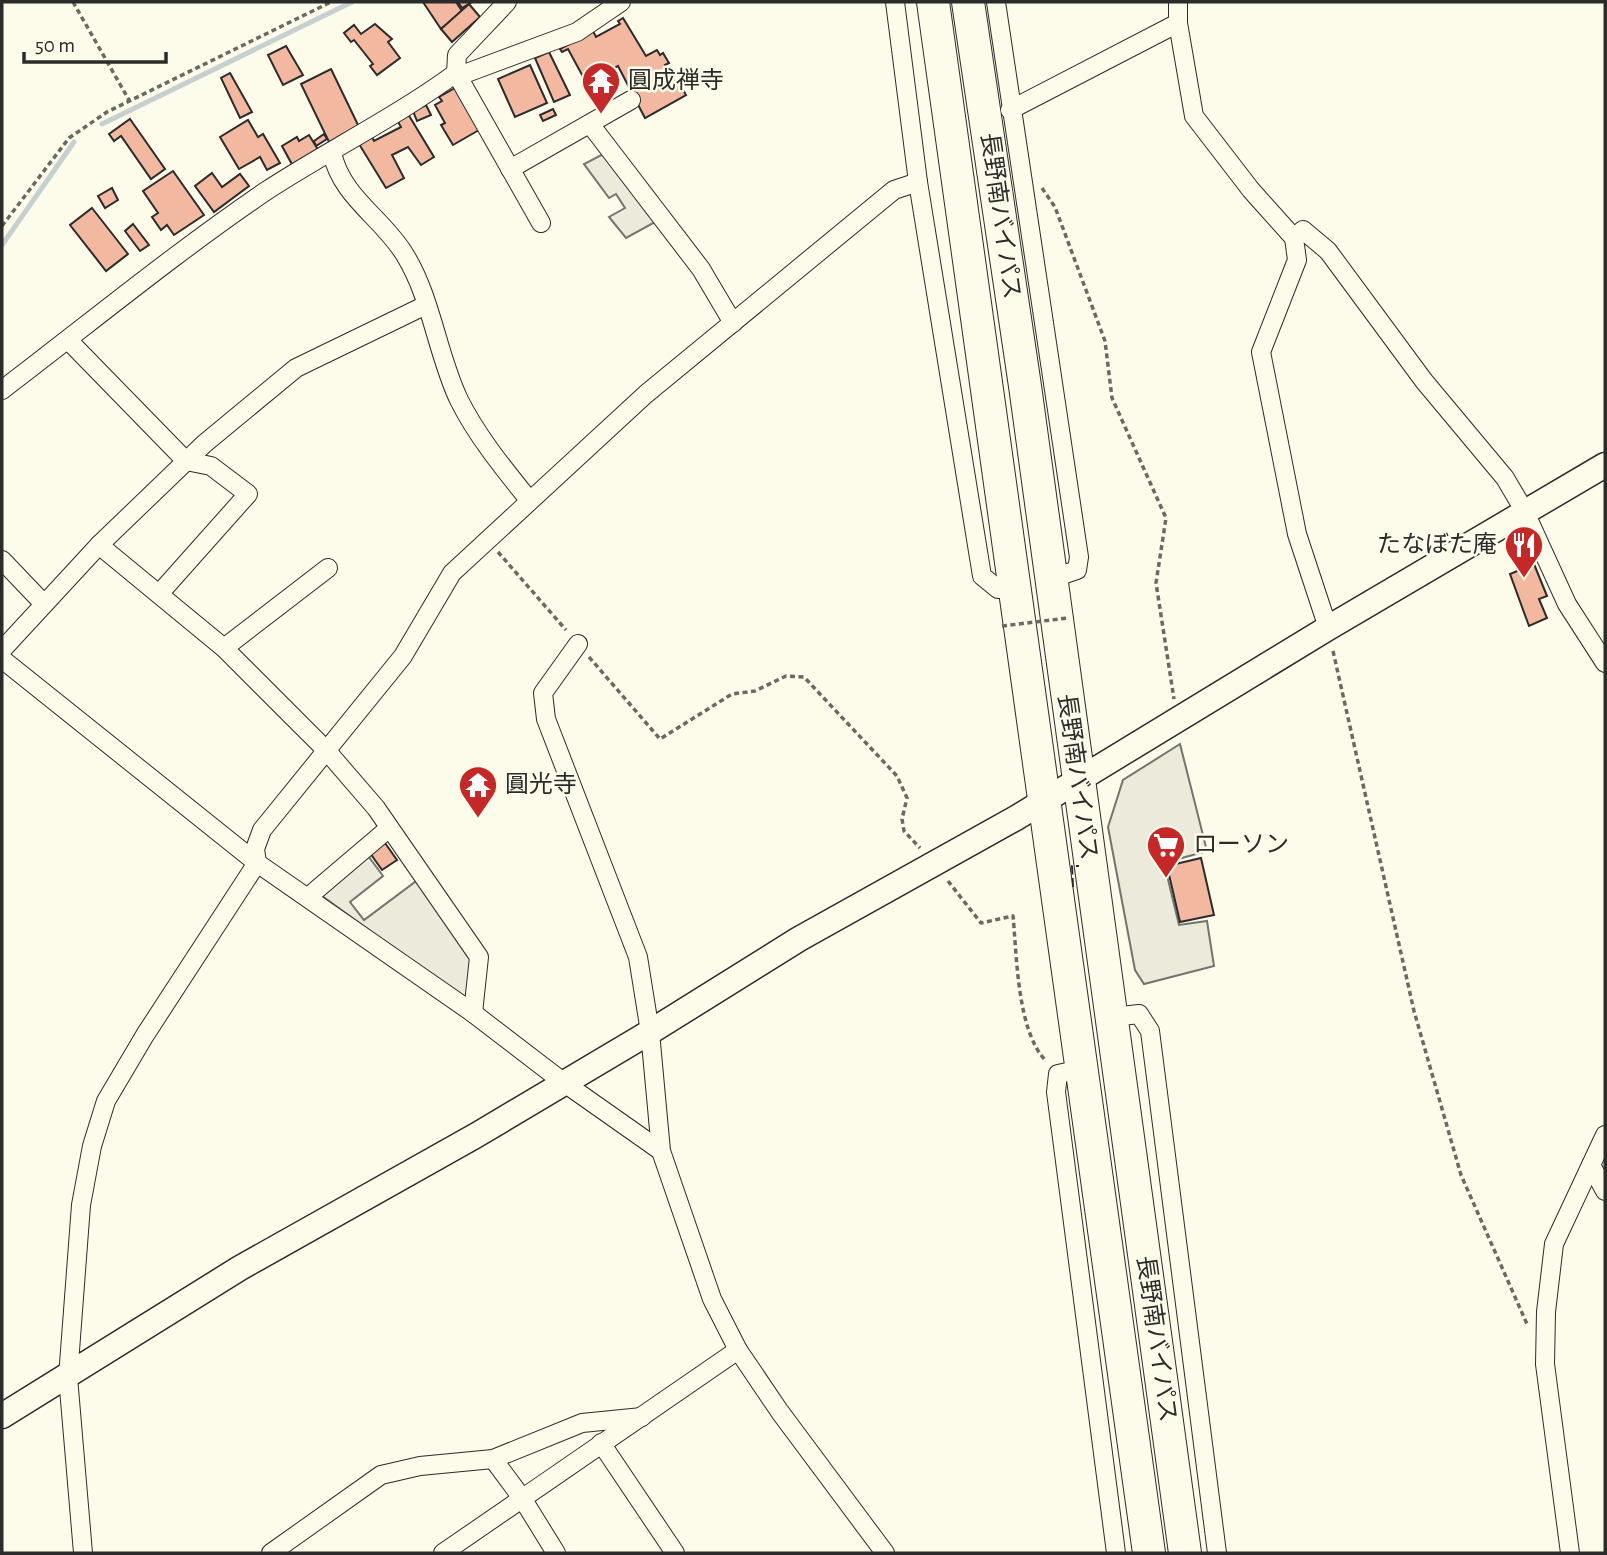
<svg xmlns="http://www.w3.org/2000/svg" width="1607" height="1555" viewBox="0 0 1607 1555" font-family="'Alegreya Sans','Noto Sans JP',sans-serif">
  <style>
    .parking { fill: #eceadb; stroke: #74746e; stroke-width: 2 }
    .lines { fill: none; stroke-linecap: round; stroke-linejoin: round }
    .stream { stroke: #c7d0d0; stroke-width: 5 }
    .building { fill: #f2b8a0; stroke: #2b2b2b; stroke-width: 2 }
    .street-casing { stroke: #2b2b2b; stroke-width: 20 }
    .secondary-casing { stroke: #2b2b2b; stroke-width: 27 }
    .highway-casing { stroke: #2b2b2b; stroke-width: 34 }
    .path { stroke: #6a6964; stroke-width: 3.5; stroke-dasharray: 5 3.5; stroke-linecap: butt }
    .street { stroke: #fdfbea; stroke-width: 18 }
    .secondary { stroke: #fdfbea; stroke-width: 24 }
    .highway { stroke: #fdfbea; stroke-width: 32 }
    .path-bridge { stroke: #6a6964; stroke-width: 3.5; stroke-dasharray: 5 3.5; stroke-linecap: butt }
    .fence { stroke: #2b2b2b; stroke-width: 2; stroke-dasharray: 9 3.5; stroke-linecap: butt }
    .labels { text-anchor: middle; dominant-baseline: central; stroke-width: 5; stroke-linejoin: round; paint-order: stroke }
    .poi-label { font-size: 24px; fill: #2b2b2b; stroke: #fdfbea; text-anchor: start }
    .street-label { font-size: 24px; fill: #2b2b2b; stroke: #fdfbea }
  </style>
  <rect width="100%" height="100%" fill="#fdfbea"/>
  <!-- parking -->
  <g class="parking">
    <path d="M609,151L659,220L626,238L609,217L625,208L616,194L609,198L584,164Z"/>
    <path d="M1180,744L1207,851L1164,863L1179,925L1207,921L1214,966L1144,984L1135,970L1108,827L1123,780Z"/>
    <path d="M366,853L383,876L350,902L364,920L419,879L473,956L467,1001L318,893Z"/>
  </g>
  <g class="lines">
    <!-- stream -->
    <g class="stream">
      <path d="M102,124L352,2"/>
      <path d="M2,245L74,142"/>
    </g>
  </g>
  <!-- building -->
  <g class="building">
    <path d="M423,2H456L462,11L441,29Z"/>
    <path d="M458,2H472L462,8Z"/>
    <path d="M469,4L480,17L452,42L441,29Z"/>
    <path d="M623,18L646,56L657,50L660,55L663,53L669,63L665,65L675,83L678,81L686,95L645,118L618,66L608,72L613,81L610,83L611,86L600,89L595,80L587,84L568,49L562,52L560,49L593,31L596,37L620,24L618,21Z"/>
    <path d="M375,24L392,39L388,42L400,58L377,75L370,66L373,64L354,40L351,42L344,33L354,25L361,34Z"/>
    <path d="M286,46L303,75L283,85L268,55Z"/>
    <path d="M549,52L570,95L554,102L535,58Z"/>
    <path d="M530,65L547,103L515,117L498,79Z"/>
    <path d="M331,69L360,129L330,144L301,84Z"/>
    <path d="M230,73L252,112L240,118L221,78Z"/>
    <path d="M455,88L479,130L453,145L441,125L445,123L435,105L442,101L439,97Z"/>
    <path d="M426,105L431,115L417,121L413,111Z"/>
    <path d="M553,109L556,115L543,121L540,115Z"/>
    <path d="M408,114L434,157L421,165L408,147L392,155L404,178L386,188L359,144L372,137L374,141L401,127L397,120Z"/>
    <path d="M130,119L165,169L151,179L121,136L114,141L109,134Z"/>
    <path d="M248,120L258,137L263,134L280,163L267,170L260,157L239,169L220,137Z"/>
    <path d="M324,134L327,139L316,146L314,141Z"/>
    <path d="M309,135L320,153L294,168L282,146L297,137L299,141Z"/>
    <path d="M173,171L204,215L174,235L167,225L161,230L152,217L158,213L143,191Z"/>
    <path d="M212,173L222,187L240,174L249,186L214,212L195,186Z"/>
    <path d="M112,188L118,200L105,208L98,196Z"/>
    <path d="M92,208L128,254L106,271L70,225Z"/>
    <path d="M133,224L149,245L140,251L125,231Z"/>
    <path d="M1534,564L1547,596L1539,599L1547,618L1529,626L1510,574Z"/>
    <path d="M385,843L397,860L382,870L370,853Z"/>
    <path d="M1201,858L1214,915L1180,922L1167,866Z"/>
  </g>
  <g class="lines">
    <!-- street casing -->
    <g class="street-casing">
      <g id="street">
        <path d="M895,2L918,182L982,576L998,589L1014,586"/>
        <path d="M996,2L1079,557L1077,570L1050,579"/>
        <path d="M1178,2V23L1194,116L1251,190L1294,238L1297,260L1261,352L1297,534L1328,628"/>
        <path d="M1010,110L1178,23"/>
        <path d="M590,124L701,269L733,323"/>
        <path d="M332,153C342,198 383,218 405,255C432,299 437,354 459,400C477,436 504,469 529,500"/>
        <path d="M510,169L631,100"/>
        <path d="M541,223L456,73L464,74L577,32L621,2"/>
        <path d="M1294,238L1303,230L1328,251L1424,381L1505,478L1525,512L1567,604L1605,663"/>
        <path d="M68,340L186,461L211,466L248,494L159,594"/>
        <path d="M2,390C90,323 175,253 266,191C329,150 396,117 456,73L457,55L507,2"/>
        <path d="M99,545L224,648L326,750L376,808L479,957L473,1013"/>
        <path d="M2,560L43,603"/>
        <path d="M578,644L543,693L546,719L638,957L650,1032L661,1151L712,1299L738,1350L780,1412L885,1553"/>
        <path d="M224,648L328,568"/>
        <path d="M2,650L99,545L204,444L296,368L426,305"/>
        <path d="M2,659L257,863L473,1013L563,1082L661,1151"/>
        <path d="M308,897L388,829"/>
        <path d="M1113,1017L1139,1014L1150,1031L1217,1553"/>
        <path d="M1081,1069L1058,1074L1056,1092L1116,1553"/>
        <path d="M1591,1165L1605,1191"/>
        <path d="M601,1443L675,1553"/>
        <path d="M493,1459L522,1498L556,1553"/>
        <path d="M83,1553L68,1377L81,1205L92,1146L106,1101L145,1035L257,863L255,849L262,830L403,656L452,573L646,394L894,190L918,182"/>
        <path d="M271,1553L381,1475L420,1466L493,1459L582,1423L642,1417"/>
        <path d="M443,1553L738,1350"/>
        <path d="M1570,1553L1545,1364L1546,1312L1554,1244L1605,1135"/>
      </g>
    </g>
    <!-- secondary casing -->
    <g class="secondary-casing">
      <path id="secondary" d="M2,1416L240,1268L475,1136L650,1032L799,939L1016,818L1328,628L1605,465"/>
    </g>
    <!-- highway casing -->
    <g class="highway-casing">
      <g id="highway">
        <path d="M933,2L1149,1553"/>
        <path d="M968,2L1025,386L1185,1553"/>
      </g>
    </g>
    <!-- path -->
    <g class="path">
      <path d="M73,2L129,100"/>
      <path d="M1042,188L1055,207L1105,341L1112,398L1166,518L1156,583L1174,699"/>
      <path d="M2,226L69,138L107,112L331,2"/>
      <path d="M498,552L566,630"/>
      <path d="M1333,651L1414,1011L1461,1175L1527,1324"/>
      <path d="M589,657L660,739L732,694L755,691L786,676L804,677L897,776L907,798L902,819L904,831L920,848"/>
      <path d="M948,881L981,923L1013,916C1017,957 1017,1031 1046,1061"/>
    </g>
    <!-- street -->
    <use href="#street" class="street"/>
    <!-- secondary -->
    <use href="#secondary" class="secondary"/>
    <!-- highway -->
    <use href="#highway" class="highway"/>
    <!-- path-bridge -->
    <path class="path-bridge" d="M1002,626L1068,618"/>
    <!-- fence -->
    <path class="fence" d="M1073,887L1072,866H1079"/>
  </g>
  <!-- icons -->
  <defs>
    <g id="temple-pin" transform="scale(2.0125)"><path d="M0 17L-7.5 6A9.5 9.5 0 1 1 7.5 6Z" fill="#c62828" stroke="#fdfbea"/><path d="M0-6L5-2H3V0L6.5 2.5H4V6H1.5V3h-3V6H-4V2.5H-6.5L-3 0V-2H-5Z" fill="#fff"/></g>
    <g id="restaurant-pin" transform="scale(2.0125)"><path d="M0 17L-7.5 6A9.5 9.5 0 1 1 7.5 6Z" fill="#c62828" stroke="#fdfbea"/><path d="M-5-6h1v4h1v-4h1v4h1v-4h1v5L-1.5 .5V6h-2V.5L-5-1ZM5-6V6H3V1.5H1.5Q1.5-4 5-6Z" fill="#fff"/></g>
    <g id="supermarket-pin" transform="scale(2.0125)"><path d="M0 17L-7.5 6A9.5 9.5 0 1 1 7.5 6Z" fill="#c62828" stroke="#fdfbea"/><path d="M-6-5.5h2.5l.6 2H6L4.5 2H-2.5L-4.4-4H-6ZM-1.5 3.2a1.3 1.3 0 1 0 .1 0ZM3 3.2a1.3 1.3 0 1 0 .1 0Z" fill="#fff"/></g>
  </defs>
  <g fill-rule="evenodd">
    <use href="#temple-pin" x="601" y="81"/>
    <use href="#restaurant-pin" x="1524" y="545"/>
    <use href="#temple-pin" x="478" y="785"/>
    <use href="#supermarket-pin" x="1166" y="845"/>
  </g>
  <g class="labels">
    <!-- poi labels -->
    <g class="poi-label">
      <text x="628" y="81">圓成禅寺</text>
      <text x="1497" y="545" text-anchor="end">たなぼた庵</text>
      <text x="505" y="785">圓光寺</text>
      <text x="1193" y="845">ローソン</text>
    </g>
    <!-- street labels -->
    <g class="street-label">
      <text transform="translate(1000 216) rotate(82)">長野南バイパス</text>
      <text transform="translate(1077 777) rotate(82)">長野南バイパス</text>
      <text transform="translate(1156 1339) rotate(82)">長野南バイパス</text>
    </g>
  </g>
  <!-- border -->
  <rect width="1607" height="1555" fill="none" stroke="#2b2b2b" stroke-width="7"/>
  <!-- scale -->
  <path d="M24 52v10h142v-10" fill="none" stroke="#2b2b2b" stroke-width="3.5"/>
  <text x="35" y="52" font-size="21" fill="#2b2b2b" stroke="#fdfbea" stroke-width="5" paint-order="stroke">50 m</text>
</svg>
